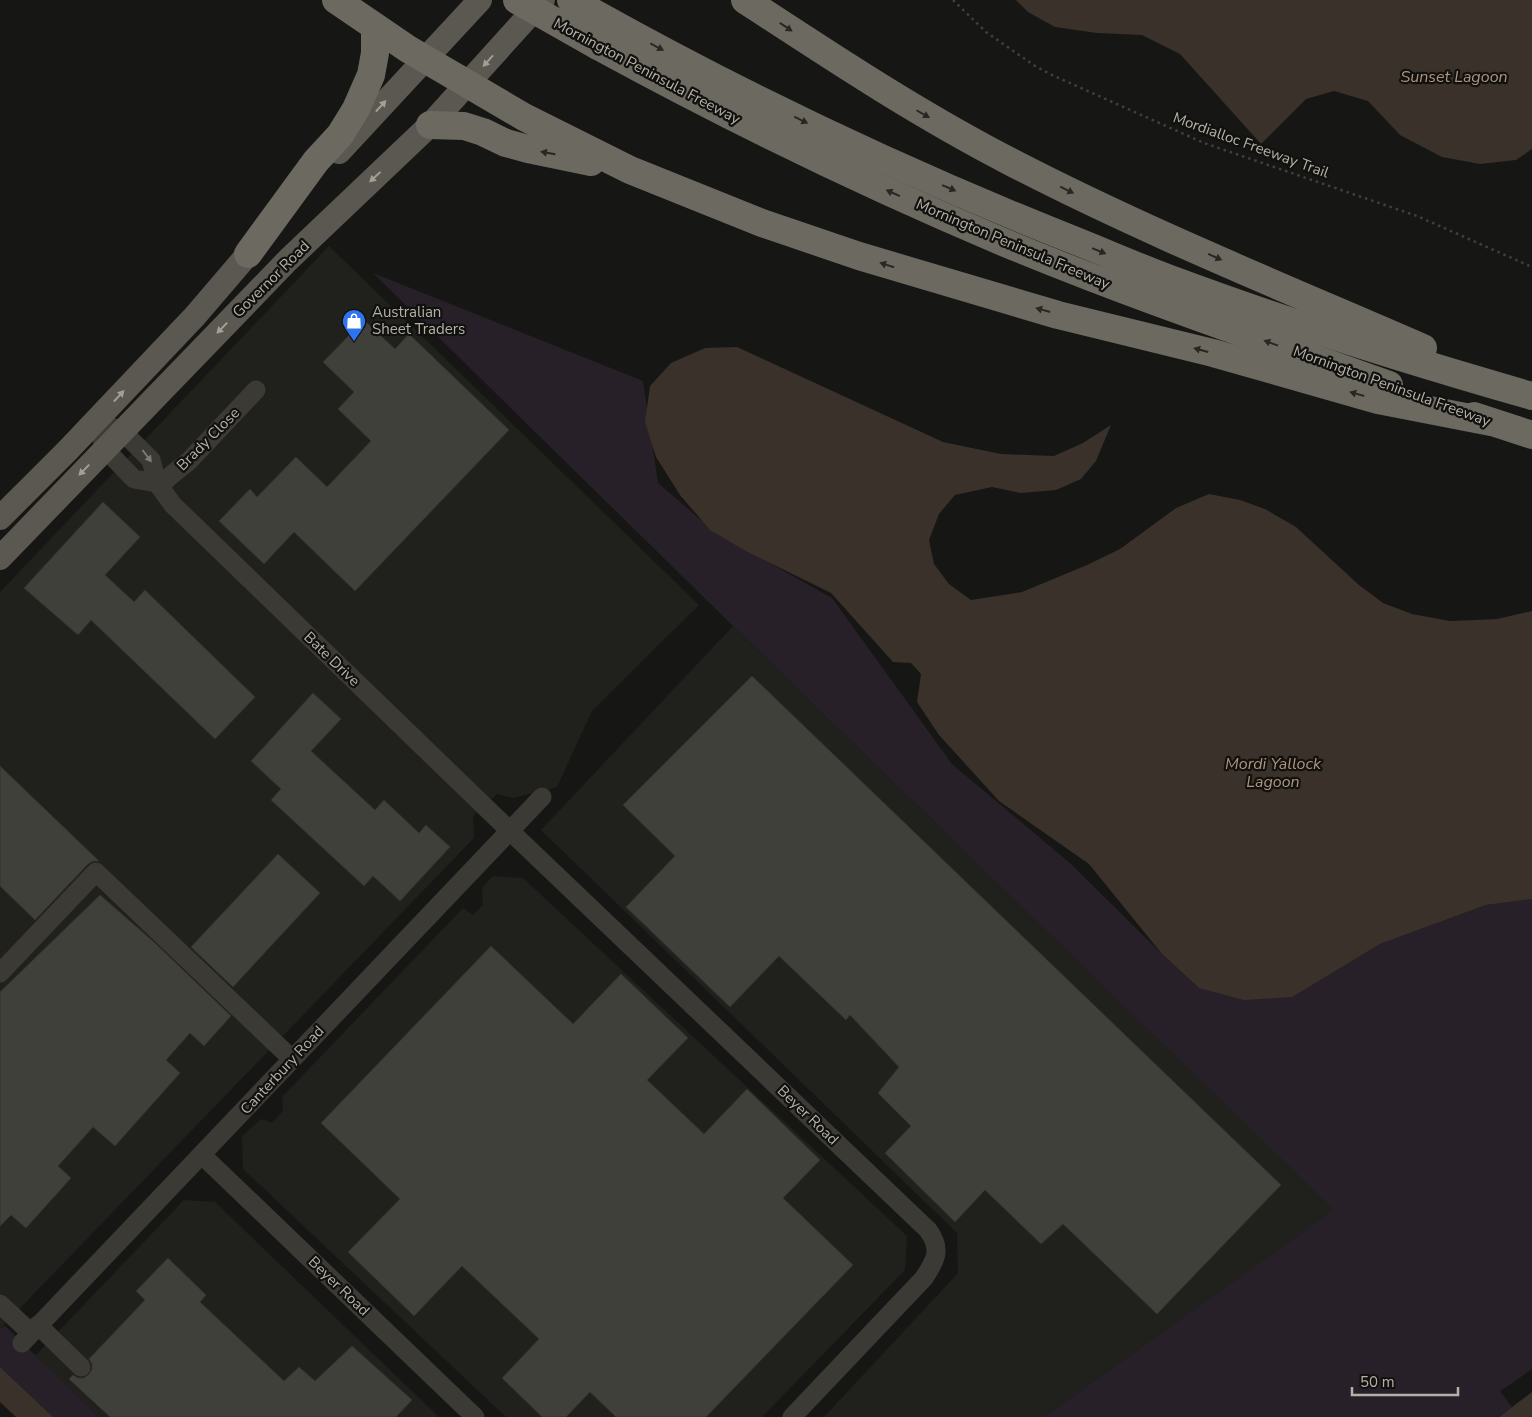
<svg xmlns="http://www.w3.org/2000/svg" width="1532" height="1417" viewBox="0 0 1532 1417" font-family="'Nunito Sans',sans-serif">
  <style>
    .built { fill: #20201d }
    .green { fill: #282028 }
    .water { fill: #39312a }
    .building { fill: #40403b; stroke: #32322e }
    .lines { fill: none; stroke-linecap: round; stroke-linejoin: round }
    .path { stroke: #42403b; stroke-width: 2.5; stroke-dasharray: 2.5 4; stroke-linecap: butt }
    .minor { stroke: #3b3a35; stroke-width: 19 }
    .major { stroke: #5a5851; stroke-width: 24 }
    .highway { stroke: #6c6961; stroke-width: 28 }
    .highway-bridge { stroke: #6c6961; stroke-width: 28 }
    .oneway { fill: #282724 }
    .oneway2 { fill: #a49f95 }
    .oneway3 { fill: #7f7b73 }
    .labels { text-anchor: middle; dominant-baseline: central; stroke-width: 4.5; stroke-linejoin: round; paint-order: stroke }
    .street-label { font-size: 15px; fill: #b6b1a6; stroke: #11110f }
    .poi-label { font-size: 15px; fill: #b6b1a6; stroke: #11110f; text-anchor: start }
    .water-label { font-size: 16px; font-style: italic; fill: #b1947c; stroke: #11110f }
  </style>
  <rect width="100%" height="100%" fill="#161614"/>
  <!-- built -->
  <g class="built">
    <path d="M329,246L699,605L592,711L557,787L513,798L497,794L473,816L474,838L0,1329V592Z"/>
    <path d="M733,626L1335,1210L1044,1417H824L958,1273L957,1233L541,830Z"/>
    <path d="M493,876L523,878L907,1236L905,1270L762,1417H506L243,1169L242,1136L261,1119L272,1123L283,1111L282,1097L463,908L473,915L483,905L482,888Z"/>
    <path d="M184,1200L215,1202L439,1417H99L35,1356Z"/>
  </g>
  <!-- green -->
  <g class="green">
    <path d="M373,273L643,381L658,483L716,533L832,598L952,764L1071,864L1162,954L1199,988L1346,964L1380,944L1486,905L1532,899V1369L1511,1384L1500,1391L1512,1407L1498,1417H1044L1334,1210L733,626Z"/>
    <path d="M5,1326L99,1417H53L0,1367V1329Z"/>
  </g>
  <!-- water -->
  <g class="water">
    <path d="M1016,0H1532V149L1516,160L1480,164L1442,157L1400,135L1368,101L1334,91L1306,99L1261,144L1180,54L1142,35L1097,33L1055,27L1028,12Z"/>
    <path d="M737,347L943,442L1001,454L1054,456L1083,443L1111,425L1096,461L1081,479L1056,490L1021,493L992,487L955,495L939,514L929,540L934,564L949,584L971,600L1022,592L1087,565L1120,549L1176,508L1209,494L1240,500L1265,509L1296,527L1359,585L1383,603L1412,614L1450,621L1497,619L1532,611V899L1486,905L1380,944L1292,997L1244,1000L1199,988L1162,954L1089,864L999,801L939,735L917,702L921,674L911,663L893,662L831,593L744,550L710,530L680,495L656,457L645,422L650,386L671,363L705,348Z"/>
    <path d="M0,1367L53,1417H16L0,1402Z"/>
    <path d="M1532,1392V1417H1499Z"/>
  </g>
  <!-- building -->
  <g class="building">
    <path d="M364,320L395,349L409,334L509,430L355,591L294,532L264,564L219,521L250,489L257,497L296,457L327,487L371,441L338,409L354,392L323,362Z"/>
    <path d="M103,502L140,537L105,575L134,602L145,590L255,697L215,739L91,620L78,635L24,588Z"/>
    <path d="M752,676L1281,1185L1157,1314L1063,1224L1041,1244L985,1190L955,1222L885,1153L911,1126L878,1093L899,1067L850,1015L846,1020L779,956L730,1007L626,907L675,856L623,805Z"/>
    <path d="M313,693L341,719L311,751L375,810L384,800L419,833L426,825L450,847L400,901L373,876L364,886L271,800L281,789L251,761Z"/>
    <path d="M0,766L99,861H93L88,864L35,920L0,886Z"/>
    <path d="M278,854L320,893L233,987L191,947Z"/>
    <path d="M100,895L155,943L231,1016L204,1046L190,1033L166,1060L180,1073L115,1146L93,1127L58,1166L71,1178L26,1228L11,1215L0,1226V992Z"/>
    <path d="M491,946L573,1024L621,974L688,1038L647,1080L704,1134L747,1089L820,1160L783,1198L853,1265L706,1417H616L590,1392L566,1417H542L502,1378L539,1339L462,1266L414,1316L348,1252L400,1199L321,1123Z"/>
    <path d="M168,1258L206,1295L200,1302L284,1381L299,1367L315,1381L352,1346L412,1400L396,1417H110L69,1379L73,1375L78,1378H84L89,1374L92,1369V1364L89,1359L145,1300L136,1291Z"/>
  </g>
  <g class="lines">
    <!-- path -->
    <path class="path" d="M953,0L986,32L1035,66L1052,75L1204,143L1417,216L1532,267"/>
    <!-- minor -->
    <g class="minor">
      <path d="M96,421L122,431L151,460L157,483L173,505L510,831L928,1230C942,1249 936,1260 924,1278L792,1417"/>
      <path d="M101,436L105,449L134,479L157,483"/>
      <path d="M160,487L169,477L189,461L256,390"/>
      <path d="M0,973L96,872L292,1059"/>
      <path d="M202,1155L475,1417"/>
      <path d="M0,1304L31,1333"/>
      <path d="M38,1325L81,1367"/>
      <path d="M22,1343L542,797"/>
    </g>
    <!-- major -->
    <g class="major">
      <path d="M339,152L480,0"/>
      <path d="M0,518L68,450L195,316L260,240"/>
      <path d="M0,558L288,260L430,125L543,0"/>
    </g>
    <!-- highway -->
    <g class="highway">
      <path d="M336,0L408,49L524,117L630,170L762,223L859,256L1058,315L1213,353L1378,400L1491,422"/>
      <path d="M571,0C735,93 906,174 1081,243C1113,256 1145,270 1178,282C1294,325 1413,362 1532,396"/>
      <path d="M745,0C832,57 918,114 1011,162C1144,231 1285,288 1423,348"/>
      <path d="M598,46C730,118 865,184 1003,242C1130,295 1260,339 1389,385"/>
      <path d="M430,125L464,126L483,132L506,143L528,149L591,162"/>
      <path d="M248,254L316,161L340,135L356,109L371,75L375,53V27"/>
      <path d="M1474,416L1532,435"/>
    </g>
    <!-- highway-bridge -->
    <path class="highway-bridge" d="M517,0L598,46"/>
  </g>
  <!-- one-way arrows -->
  <defs><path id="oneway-solid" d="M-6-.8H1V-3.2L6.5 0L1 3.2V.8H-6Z" transform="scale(1.25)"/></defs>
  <g class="oneway">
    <use href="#oneway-solid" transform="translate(786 27) rotate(34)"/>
    <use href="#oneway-solid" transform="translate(657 47) rotate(28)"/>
    <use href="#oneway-solid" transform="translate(923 114) rotate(30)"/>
    <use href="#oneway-solid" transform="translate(801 120) rotate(26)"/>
    <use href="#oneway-solid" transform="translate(548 153) rotate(-170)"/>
    <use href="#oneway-solid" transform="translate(949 188) rotate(23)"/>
    <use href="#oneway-solid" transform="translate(1067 190) rotate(26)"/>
    <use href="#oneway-solid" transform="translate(893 193) rotate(-156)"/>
    <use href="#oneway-solid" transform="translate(1099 251) rotate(22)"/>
    <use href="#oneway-solid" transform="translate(1215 257) rotate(24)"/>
    <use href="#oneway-solid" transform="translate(887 265) rotate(-163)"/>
    <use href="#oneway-solid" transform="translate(1043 310) rotate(-164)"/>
    <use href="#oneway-solid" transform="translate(1271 343) rotate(-160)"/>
    <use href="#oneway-solid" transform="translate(1201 350) rotate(-165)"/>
    <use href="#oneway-solid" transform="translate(1357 394) rotate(-164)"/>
  </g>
  <g class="oneway2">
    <use href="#oneway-solid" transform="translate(488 61) rotate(132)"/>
    <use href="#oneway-solid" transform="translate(381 106) rotate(-47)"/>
    <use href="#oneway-solid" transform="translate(375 177) rotate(137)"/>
    <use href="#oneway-solid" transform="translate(222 328) rotate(134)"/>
    <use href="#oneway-solid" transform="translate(119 396) rotate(-47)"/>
    <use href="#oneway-solid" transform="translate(84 470) rotate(134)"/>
  </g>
  <use class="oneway3" href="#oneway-solid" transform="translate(147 456) rotate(53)"/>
  <!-- icons -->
  <defs>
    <g id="shop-pin" transform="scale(1.25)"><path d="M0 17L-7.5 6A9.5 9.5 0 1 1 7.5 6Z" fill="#3073f1" stroke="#11110f"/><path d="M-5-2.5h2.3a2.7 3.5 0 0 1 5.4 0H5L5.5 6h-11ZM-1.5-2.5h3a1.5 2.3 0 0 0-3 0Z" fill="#fff"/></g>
  </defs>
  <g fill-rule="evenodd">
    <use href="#shop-pin" x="354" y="321"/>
  </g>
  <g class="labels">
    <!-- street labels -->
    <g class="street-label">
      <text transform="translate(647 71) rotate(28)">Mornington Peninsula Freeway</text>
      <text transform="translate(1251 145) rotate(20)">Mordialloc Freeway Trail</text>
      <text transform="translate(1013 244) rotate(23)">Mornington Peninsula Freeway</text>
      <text transform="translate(271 279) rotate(-45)">Governor Road</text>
      <text transform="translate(1392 386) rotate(20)">Mornington Peninsula Freeway</text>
      <text transform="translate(208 439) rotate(-45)">Brady Close</text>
      <text transform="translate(332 659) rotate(44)">Bate Drive</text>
      <text transform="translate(282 1070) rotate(-47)">Canterbury Road</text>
      <text transform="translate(808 1115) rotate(44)">Beyer Road</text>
      <text transform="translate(339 1286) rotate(44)">Beyer Road</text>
    </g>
    <!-- poi labels -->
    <g class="poi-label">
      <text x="372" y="312">Australian<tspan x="372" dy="17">Sheet Traders</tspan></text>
    </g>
    <!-- water labels -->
    <g class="water-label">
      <text x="1454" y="77">Sunset Lagoon</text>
      <text x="1273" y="764">Mordi Yallock<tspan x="1273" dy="18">Lagoon</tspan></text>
    </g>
  </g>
  <!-- scale -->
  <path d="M1352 1387v8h106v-8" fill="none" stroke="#b6b1a6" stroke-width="2.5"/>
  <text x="1360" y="1387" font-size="15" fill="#b6b1a6" stroke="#11110f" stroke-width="4" paint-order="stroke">50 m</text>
</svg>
